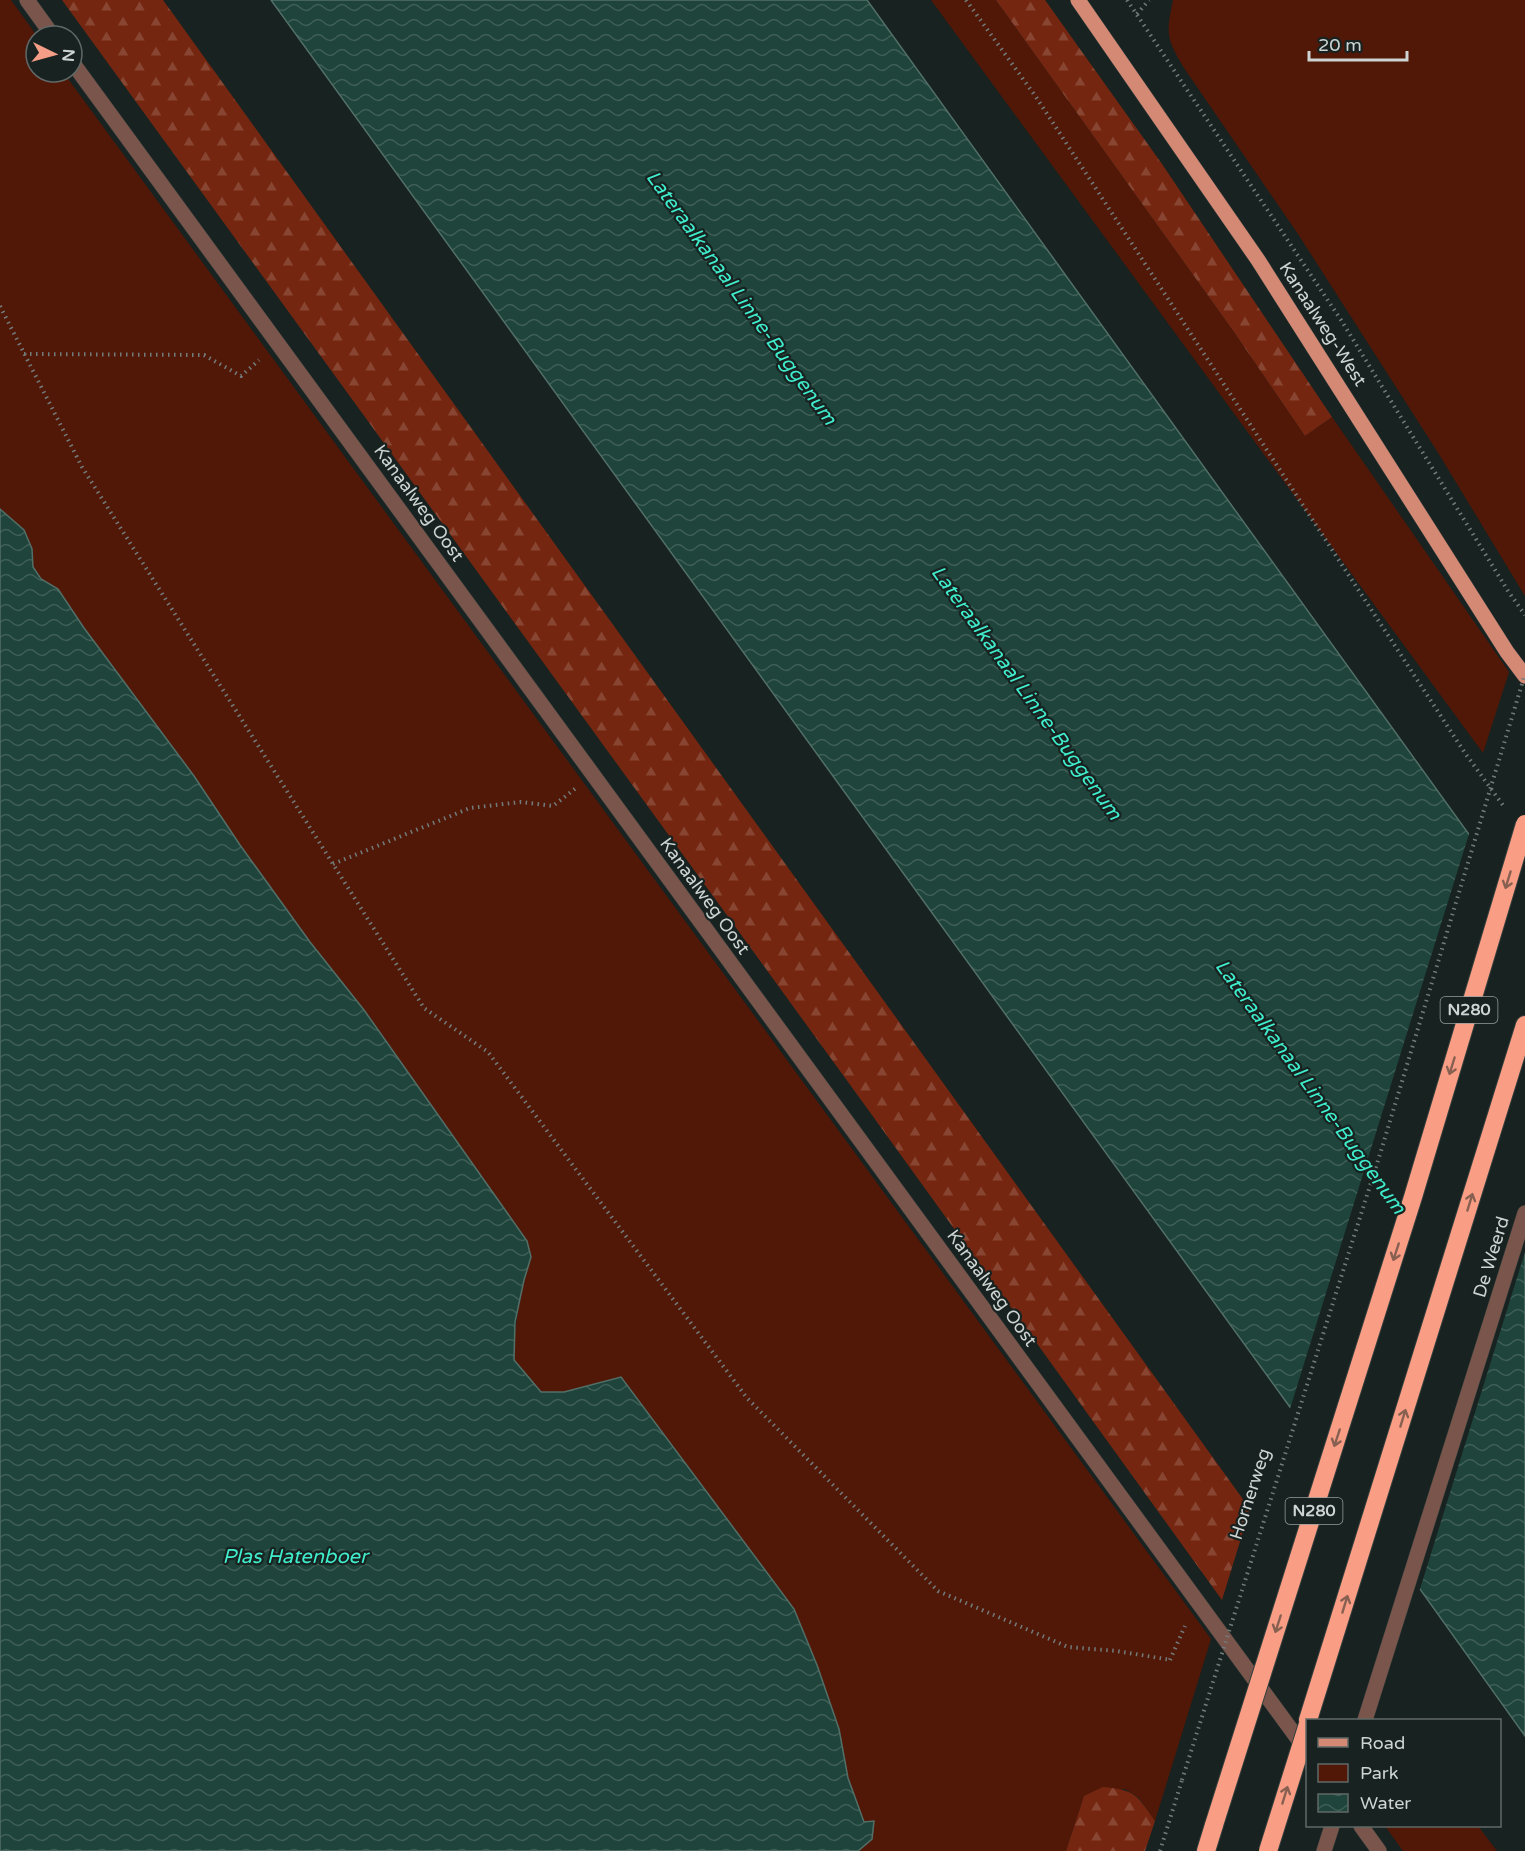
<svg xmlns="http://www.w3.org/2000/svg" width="1525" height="1851" viewBox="0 0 1525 1851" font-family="'Varela Round',sans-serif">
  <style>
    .green { fill: #511808 }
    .forest { fill: url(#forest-firs) }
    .water { fill: url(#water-waves); stroke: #526f68; stroke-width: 1.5 }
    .pier { fill: #182220 }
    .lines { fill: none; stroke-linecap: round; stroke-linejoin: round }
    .minor-casing { stroke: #353e3c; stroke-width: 16 }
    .major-casing { stroke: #353e3c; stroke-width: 16 }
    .highway-casing { stroke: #353e3c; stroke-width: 20 }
    .path { stroke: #737c7a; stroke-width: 4; stroke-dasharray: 1.5 4.5; stroke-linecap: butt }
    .minor { stroke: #7a554b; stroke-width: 15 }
    .major { stroke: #d48975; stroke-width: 15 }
    .highway { stroke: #f99e85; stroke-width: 18 }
    .highway-bridge-casing { stroke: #353e3c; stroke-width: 20; stroke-linecap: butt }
    .path-bridge { stroke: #737c7a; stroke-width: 4; stroke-dasharray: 1.5 4.5; stroke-linecap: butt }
    .highway-bridge { stroke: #f99e85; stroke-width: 18 }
    .oneway { stroke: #886052 }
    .labels { text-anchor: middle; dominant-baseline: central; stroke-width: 4.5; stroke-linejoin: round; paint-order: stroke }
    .shield { fill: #182220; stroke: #979f9d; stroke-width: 1.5 }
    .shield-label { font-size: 16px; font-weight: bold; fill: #cdd4d2 }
    .street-label { font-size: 18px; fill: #cdd4d2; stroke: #182220 }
    .water-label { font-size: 20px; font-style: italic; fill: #3fedcc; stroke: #182220 }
  </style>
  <defs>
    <pattern id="forest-firs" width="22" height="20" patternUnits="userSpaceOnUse" patternTransform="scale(1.5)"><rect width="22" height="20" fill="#742610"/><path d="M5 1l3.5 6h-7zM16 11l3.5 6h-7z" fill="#874532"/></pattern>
    <pattern id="water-waves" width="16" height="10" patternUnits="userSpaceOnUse" patternTransform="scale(1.5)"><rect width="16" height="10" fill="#1e443b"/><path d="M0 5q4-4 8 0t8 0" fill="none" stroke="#3e5e56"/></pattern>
  </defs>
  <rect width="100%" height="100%" fill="#182220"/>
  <!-- green -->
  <g class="green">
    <path d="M0,0H11L37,36L36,72H63L1211,1639L1155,1821L1139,1798L1125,1789L1084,1796L1066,1851H858L872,1839L874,1821L864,1823L848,1778L839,1729L817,1665L794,1609L621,1377L564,1392H541L513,1360C515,1324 520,1291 531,1257L364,1010L310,942L240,845L194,776L84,628L58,589L41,579L33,567L32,549L24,530L0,509Z"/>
    <path d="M931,0H996L1234,332L1305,436L1332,417L1509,672L1483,753Z"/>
    <path d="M1173,0H1525V596L1437,451L1298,234L1184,68C1166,38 1166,34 1173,0Z"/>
    <path d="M1385,1826H1478L1497,1851H1403Z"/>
  </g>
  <!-- forest -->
  <g class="forest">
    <path d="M62,0H163L1250,1509L1222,1600L864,1104Z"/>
    <path d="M996,0H1045L1162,164L1332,417L1305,436L1234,332Z"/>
    <path d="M1103,1787C1136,1790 1137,1795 1155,1821L1145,1851H1066L1084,1796Z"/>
  </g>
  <!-- water -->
  <g class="water">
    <path d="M271,0H867L1525,912V1736L1287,1403Z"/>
    <path d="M0,509L24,530L32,549L33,567L41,579L58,589L84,628L194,776L240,845L310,942L364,1010L527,1241L531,1257L524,1280L515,1322L514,1360L541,1392H564L621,1377L794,1609L817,1665L839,1729L848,1778L864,1822L874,1821L872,1839L858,1851H0Z"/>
  </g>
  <!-- pier -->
  <path class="pier" d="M1470,831L1525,907V1252L1419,1592L1289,1412Z"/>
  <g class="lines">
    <!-- minor casing -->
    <g class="minor-casing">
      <g id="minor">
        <path d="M27,0L53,36"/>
        <path d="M72,62L1306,1750"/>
        <path d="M1365,1720L1525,1213"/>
        <path d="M1361,1826L1379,1851"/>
        <path d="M1324,1851L1332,1826"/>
      </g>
    </g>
    <!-- major casing -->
    <g class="major-casing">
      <path id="major" d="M1078,0L1258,260L1507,652L1525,676"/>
    </g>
    <!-- highway casing -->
    <g class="highway-casing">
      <g id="highway">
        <path d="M1308,1720L1525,1025"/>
        <path d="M1206,1851L1214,1825"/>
      </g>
    </g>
    <!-- path -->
    <g class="path">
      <path d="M966,0L1036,97L1465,753L1505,808"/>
      <path d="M1127,0L1341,320L1508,591L1525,615"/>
      <path d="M1137,14L1149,0"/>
      <path d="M0,306L82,467L424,1008L488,1052L747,1398L938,1591L1068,1647L1117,1651L1171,1660"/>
      <path d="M24,354L204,355L241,376L259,360"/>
      <path d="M333,864L470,808L521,802L553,806L576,788"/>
      <path d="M1170,1660L1185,1626"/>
      <path d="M1160,1851L1182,1780"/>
    </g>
    <!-- minor -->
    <use href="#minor" class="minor"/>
    <!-- major -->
    <use href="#major" class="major"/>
    <!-- highway -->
    <use href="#highway" class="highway"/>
    <!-- highway-bridge casing -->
    <g class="highway-bridge-casing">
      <g id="highway-bridge">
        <path d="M1214,1825L1413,1197L1525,824"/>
        <path d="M1268,1851L1308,1724"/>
      </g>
    </g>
    <!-- path-bridge -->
    <path class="path-bridge" d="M1182,1780L1381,1151L1525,674"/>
    <!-- highway-bridge -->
    <use href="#highway-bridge" class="highway-bridge"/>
  </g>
  <!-- one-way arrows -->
  <defs><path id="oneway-shaft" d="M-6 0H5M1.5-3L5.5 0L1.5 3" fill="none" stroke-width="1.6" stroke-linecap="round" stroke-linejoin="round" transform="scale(1.5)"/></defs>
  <g class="oneway">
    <use href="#oneway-shaft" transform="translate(1508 880) rotate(107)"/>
    <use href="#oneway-shaft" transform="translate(1452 1066) rotate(107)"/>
    <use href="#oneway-shaft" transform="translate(1470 1202) rotate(-73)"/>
    <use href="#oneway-shaft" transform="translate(1396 1252) rotate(108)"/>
    <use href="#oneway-shaft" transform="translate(1403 1418) rotate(-73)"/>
    <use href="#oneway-shaft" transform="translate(1337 1438) rotate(108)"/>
    <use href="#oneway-shaft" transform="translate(1345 1604) rotate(-73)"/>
    <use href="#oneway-shaft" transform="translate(1278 1624) rotate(108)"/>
    <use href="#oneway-shaft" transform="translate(1285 1795) rotate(-73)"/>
  </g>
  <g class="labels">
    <!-- shield labels -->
    <g class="shield">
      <rect x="1440.5" y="997" width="57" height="26" rx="4.5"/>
      <rect x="1285.5" y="1498" width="57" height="26" rx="4.5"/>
    </g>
    <g class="shield-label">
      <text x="1469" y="1010">N280</text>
      <text x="1314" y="1511">N280</text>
    </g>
    <!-- street labels -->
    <g class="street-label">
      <text transform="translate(1323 324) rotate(57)">Kanaalweg-West</text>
      <text transform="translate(419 503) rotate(54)">Kanaalweg Oost</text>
      <text transform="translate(705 896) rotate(54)">Kanaalweg Oost</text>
      <text transform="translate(1491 1257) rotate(-73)">De Weerd</text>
      <text transform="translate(992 1288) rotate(54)">Kanaalweg Oost</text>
      <text transform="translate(1250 1494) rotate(-72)">Hornerweg</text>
    </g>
    <!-- water labels -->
    <g class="water-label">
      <text transform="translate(741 298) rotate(54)">Lateraalkanaal Linne-Buggenum</text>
      <text transform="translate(1026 693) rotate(54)">Lateraalkanaal Linne-Buggenum</text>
      <text transform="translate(1310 1087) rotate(54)">Lateraalkanaal Linne-Buggenum</text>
      <text x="295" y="1557">Plas Hatenboer</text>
    </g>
  </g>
  <!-- legend -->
  <rect x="1306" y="1719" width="195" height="108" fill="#182220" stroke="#606967" stroke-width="1.5"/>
  <rect x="1318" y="1738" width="30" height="9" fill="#d48975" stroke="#606967" stroke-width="1.5"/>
  <text x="1360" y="1749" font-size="18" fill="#cdd4d2">Road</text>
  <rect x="1318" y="1764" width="30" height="18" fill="#511808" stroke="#606967" stroke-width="1.5"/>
  <text x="1360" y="1779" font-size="18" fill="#cdd4d2">Park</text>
  <rect x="1318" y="1794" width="30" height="18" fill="url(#water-waves)" stroke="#606967" stroke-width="1.5"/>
  <text x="1360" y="1809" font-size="18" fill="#cdd4d2">Water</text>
  <!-- north arrow -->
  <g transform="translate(54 54) rotate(95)"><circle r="28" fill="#182220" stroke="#606967" stroke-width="1.5"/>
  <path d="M0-4.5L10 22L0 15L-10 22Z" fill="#f49e87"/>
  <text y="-9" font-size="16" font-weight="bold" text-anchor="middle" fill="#cdd4d2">N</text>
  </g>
  <!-- scale -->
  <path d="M1309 51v9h98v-9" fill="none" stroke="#cdd4d2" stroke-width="3"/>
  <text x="1318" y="51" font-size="18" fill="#cdd4d2" stroke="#182220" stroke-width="4.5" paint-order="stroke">20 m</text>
</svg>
